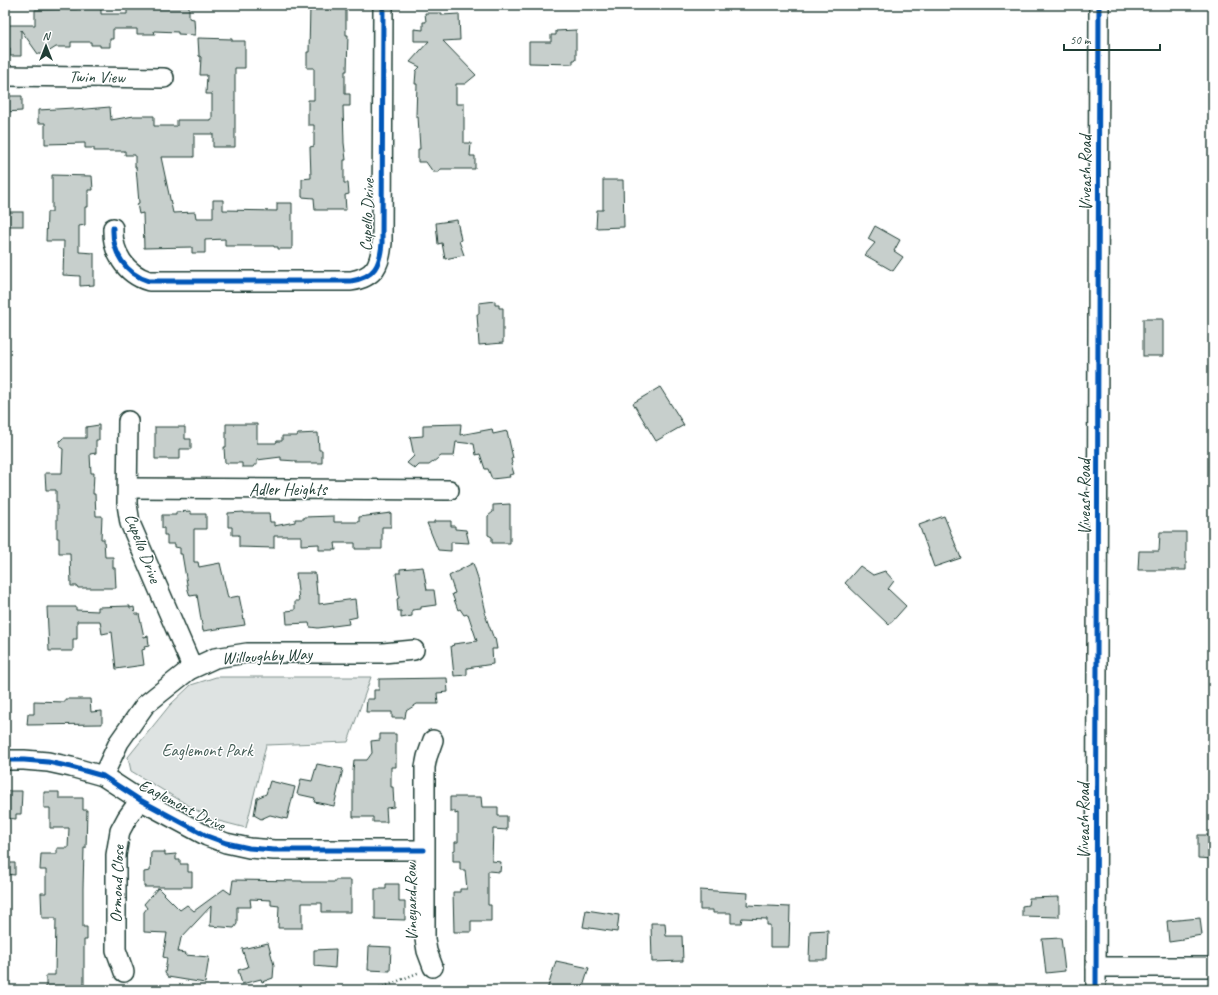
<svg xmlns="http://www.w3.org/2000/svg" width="1218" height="995" viewBox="0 0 1218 995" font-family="Caveat,sans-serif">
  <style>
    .green { fill: #dee3e2; stroke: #7e908b }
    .building { fill: #c7cfcc; stroke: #1f3d34 }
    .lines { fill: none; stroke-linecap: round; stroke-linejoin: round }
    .minor-casing { stroke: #1f3d34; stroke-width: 22 }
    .path { stroke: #1f3d34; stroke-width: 2.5; stroke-dasharray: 1 3; stroke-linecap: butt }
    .minor { stroke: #fff; stroke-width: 19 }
    .cycleway-casing { stroke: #fff; stroke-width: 8 }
    .cycleway { stroke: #0057b8; stroke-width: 5 }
    .labels { text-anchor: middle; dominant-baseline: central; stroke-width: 3; stroke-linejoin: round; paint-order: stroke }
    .street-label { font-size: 17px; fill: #1f3d34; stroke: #fff }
    .park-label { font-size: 17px; fill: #455e57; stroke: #fff }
  </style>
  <rect width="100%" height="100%" fill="#fff"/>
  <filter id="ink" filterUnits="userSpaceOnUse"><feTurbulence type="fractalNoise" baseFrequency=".025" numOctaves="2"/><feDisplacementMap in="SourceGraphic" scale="8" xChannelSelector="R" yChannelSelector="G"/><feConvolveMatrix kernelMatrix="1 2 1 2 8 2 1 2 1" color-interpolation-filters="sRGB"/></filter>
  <g filter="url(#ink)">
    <!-- green -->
    <path class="green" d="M216,677H371L348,742L266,745L246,828L211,819L131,771L128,757L170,705L191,685Z"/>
    <!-- building -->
    <g class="building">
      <path d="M90,5H101V14H127V5H189V18L194,19L195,35L178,34V32L154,31L155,34H137V29H113V39H110V47H100V45H91V42H71V47H56L45,54H38L21,30V56H10V48L5,49V25H35V10L77,9V6Z"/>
      <path d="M310,5H346V35H348L347,71H345V94H350V106H343L344,143L346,160H344V183H348L349,194L345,195L346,210H315L314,198L302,197V179L311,178L310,147L314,146V125H308V100H314V68H307V52H309Z"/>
      <path d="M425,13H442V15L459,14L460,40L443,41L476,75L465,84H456V104H464V143H471L470,156H475V169H441L439,172H433L426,162H418V149H420L418,116H416L417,84H415L416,71L420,67L410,62L429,41H414V29L423,30V22H426Z"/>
      <path d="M576,30V60H573V64L529,63V42H551V35H556V31Z"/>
      <path d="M198,38L232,39V41H245V68H235V147H213V134H194V157H161L173,213L195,212L196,218H213V200H223V210L277,211V203H292V249H278V247H274V246H225V239L205,240V253H192V247L144,248L143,213L139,214L137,204L139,203L136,167H135V155H125V151H94V148H85V143L45,144V123H38V110L74,108V110L110,107L111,120L134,116H154V126H177V120H210V119H212V94H206L207,75H200L201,57L199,56Z"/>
      <path d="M7,96H22V111L5,112V101H7Z"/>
      <path d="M52,175L92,176L93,190H88V207H85V225L79,226V252L94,253V285L80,286V276L63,275L64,241H46L47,212H52Z"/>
      <path d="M603,180H623L624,227L596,228L597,210H603Z"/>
      <rect x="5" y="212" width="18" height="14"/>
      <path d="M457,220L461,240L459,241L464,255L445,259L442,243L438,244L436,223Z"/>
      <path d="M875,226L900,240L894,251L903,257L893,271L865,255L875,243L868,239Z"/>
      <path d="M495,301V305H499V308H503V343L479,345L477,314H479V303Z"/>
      <rect x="1143" y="319" width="20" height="37"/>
      <path d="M660,387L684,425L656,441L633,403Z"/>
      <path d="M226,424H257V443H276L277,441H282V436H297L298,434L318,433L319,450H322V463H296V461L281,460V457L257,460V465H254V467H242V463H225L224,447H226Z"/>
      <path d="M461,424L460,435L492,429L493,434L507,431L513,458L511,459L512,463L511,464L514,474L509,475L510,477L492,479L488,469H485L480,454L476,455L474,444L456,442L454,456H441L429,465H419L415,469L407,463L414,456L410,437L423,436V425Z"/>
      <path d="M99,425V440H96V453L90,454L91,473H94L93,494H95L96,516H102L101,539H104L105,557H113V568H115L116,588H78L77,586H71L70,553H59V538H57V502H56V490H46L45,473H62L63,449L60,447V441L63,438H86V427Z"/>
      <path d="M155,427H185V439H191V449H180V459H155Z"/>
      <path d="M510,504V543H492V537L488,535V516L493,512V505Z"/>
      <path d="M191,511V514H206V529H194V562H198L199,567L220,563L228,598L239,596L245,625L203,631L197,595L190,596L188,590L182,554H180V548L175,547V544H167V535H164V528H162V515H176V512Z"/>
      <path d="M244,512V513H269L270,522H274V526L295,522V519H304V517L334,516V522H359V517L391,513V527H382V549H355V543H335L336,550H319V544L301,545V536H274V548L239,547V535H232V527H228V513Z"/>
      <path d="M944,516L961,558L934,567L919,525Z"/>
      <path d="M434,521H451V526H455V529L466,530L469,543L451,542V551L438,550L427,523H434Z"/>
      <path d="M1160,532H1186V570H1138L1139,551H1159Z"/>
      <path d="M473,563L477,575L486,612H484L494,639L495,638L497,649H492L493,664L467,668V675L454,676L451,646L454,645L453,644L477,641L468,614L464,615L460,609L458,610L452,594L455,593L449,576Z"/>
      <path d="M860,566L873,575L885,571L894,581L888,589L906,606L889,625L845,583Z"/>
      <path d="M423,567L427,590H434L436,605L421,607V609L412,610V616L401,618V611H398L397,599L399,598L396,573H400V569Z"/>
      <path d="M296,573H315L317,594H319V604L355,599L357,617L348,619L349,624L318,628L310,627L309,623L287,624L286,611L295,610V601H299Z"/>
      <path d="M130,606V608L134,607L135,614H139L144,637L148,636L149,646L144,647L145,649L142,650L144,665L116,669L112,632L102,634L100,621H77V639H73V651H49L47,607H76V610L98,611V607Z"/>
      <path d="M447,678L448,692L437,693L438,704H417L406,711L405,718H392V712H366L367,699H374V690H379V679Z"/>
      <path d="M65,699H90L91,712L102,711V724L27,725L28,714H34V701L65,702Z"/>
      <path d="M380,734H396V767H391V787H393L394,807L386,808L387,822H373V817H353V771L354,760H367L372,753L371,741L380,740Z"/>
      <path d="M317,764L343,769L334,806L314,802L315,798L297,794L301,779L312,781Z"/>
      <path d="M270,781L295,787L287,819L270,815L261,819L254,815L257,798L266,794Z"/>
      <path d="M5,791H22L21,814H16V819L5,818Z"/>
      <path d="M44,792H59V798H83V810H87L86,848H84L83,888V927H87V940H84V986H77V990H46V975H55L56,918H42L41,893H46V870H40L41,854H57V848H68L69,828H50V808H44Z"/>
      <path d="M450,797H481L482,807H498V816H507V830L493,829L492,861L501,862L500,872L488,871V905H491V921H471V932H454L453,892H460V889H467L465,870H460V861H453V851L455,850V842H458V813L455,814V811H450Z"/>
      <path d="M1198,835H1213V859L1198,858Z"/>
      <path d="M151,852H165V855L176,854V860H180V864H188V872H192V887H144V872L150,871Z"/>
      <path d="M5,863H15V875L5,874Z"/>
      <path d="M233,880L302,881V882H335V880H351V912H322V903H302V928H278L279,906L271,905V900L250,899L251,907H237V924L234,928L210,926L211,906L181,938L178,952L186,953L185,955L209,957L205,983L168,977L165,973L167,958L163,957L167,933L144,932V912L147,908L144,904L158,888L180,910L187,905L194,911L224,889L231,894Z"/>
      <path d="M386,884H399V902H405V920L375,919V889H386Z"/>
      <path d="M700,890L748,893L747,905L790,907L789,947H770V925H767V919L742,918L741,923H731V913H713V910H700Z"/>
      <path d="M1059,897V917L1022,916V906L1028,905L1029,898Z"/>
      <path d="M586,910L619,915L617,932L583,927Z"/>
      <path d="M1200,918L1202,935L1183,938V940L1169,942L1167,921Z"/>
      <path d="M651,923H665L666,936H682L683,961L652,962Z"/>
      <path d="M828,930L827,960H809L810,931Z"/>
      <path d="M1061,938L1065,971L1046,973L1042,939Z"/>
      <path d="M268,943L274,965L273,978L262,982L261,979L242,984L238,970L248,967L242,949Z"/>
      <path d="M369,946L391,947L390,971L368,970Z"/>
      <path d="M336,949L335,968L314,966V950Z"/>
      <path d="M556,961L589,968L582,990H547Z"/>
    </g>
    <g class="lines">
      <!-- minor casing -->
      <g class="minor-casing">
        <g id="minor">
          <path d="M5,76L164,78"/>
          <path d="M113,228C112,252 125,274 149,281H351C375,277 380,265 382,243L383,5"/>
          <path d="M128,421L127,504L130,523L190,662L189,670"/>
          <path d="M128,488L449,490"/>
          <path d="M433,740L427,757L425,767V939L427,951L433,967"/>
          <path d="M5,760H24L48,762L71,767L103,776L140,800L207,836L226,843L249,848L274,850H424"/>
          <path d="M103,776L119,742L145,705L189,670L215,658L247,653H383L414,650"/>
          <path d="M1096,967H1213"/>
          <path d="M124,972L116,950V855L120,831L127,818L140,800"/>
          <path d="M1096,990L1099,5"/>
        </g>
      </g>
      <!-- path -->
      <path class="path" d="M376,990L420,972"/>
      <!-- minor -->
      <use href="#minor" class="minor"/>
      <!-- cycleway casing -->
      <g class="cycleway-casing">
        <g id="cycleway">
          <path d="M113,228C112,252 125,274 149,281H351C375,277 380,265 382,243L383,5"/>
          <path d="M5,760H24L48,762L71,767L103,776L140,800L207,836L226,843L249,848L274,850H424"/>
          <path d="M1096,990L1099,5"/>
        </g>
      </g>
      <!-- cycleway -->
      <use href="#cycleway" class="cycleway"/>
    </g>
  </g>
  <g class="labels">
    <!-- street labels -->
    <g class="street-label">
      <text transform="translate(97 77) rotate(1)">Twin View</text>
      <text transform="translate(1085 173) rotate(-90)">Viveash Road</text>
      <text transform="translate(367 215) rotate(-88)">Cupello Drive</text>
      <text x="288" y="489">Adler Heights</text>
      <text transform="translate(1084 497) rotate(-90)">Viveash Road</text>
      <text transform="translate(143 548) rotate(69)">Cupello Drive</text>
      <text transform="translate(267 656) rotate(-3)">Willoughby Way</text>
      <text transform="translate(182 805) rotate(27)">Eaglemont Drive</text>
      <text transform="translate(1083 821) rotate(-90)">Viveash Road</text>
      <text transform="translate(117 884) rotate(-88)">Ormond Close</text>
      <text transform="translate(411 902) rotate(-91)">Vineyard Row</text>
    </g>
    <!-- park labels -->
    <g class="park-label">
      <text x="207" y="750">Eaglemont Park</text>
    </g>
  </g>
  <!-- margin -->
  <rect width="1218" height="995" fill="none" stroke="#fff" stroke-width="20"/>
  <rect x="10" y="10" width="1198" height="975" fill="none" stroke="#1f3d34" stroke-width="1.5" filter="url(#ink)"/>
  <!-- north arrow -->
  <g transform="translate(46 46)" stroke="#ffffff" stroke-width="3" paint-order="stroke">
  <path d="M0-3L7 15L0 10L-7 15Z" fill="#1f3d34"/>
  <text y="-6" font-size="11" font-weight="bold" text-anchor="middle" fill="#1f3d34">N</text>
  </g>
  <!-- scale -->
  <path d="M1064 44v6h96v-6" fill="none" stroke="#1f3d34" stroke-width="2"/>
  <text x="1070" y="44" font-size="12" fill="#1f3d34" stroke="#ffffff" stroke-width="3" paint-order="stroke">50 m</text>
</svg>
